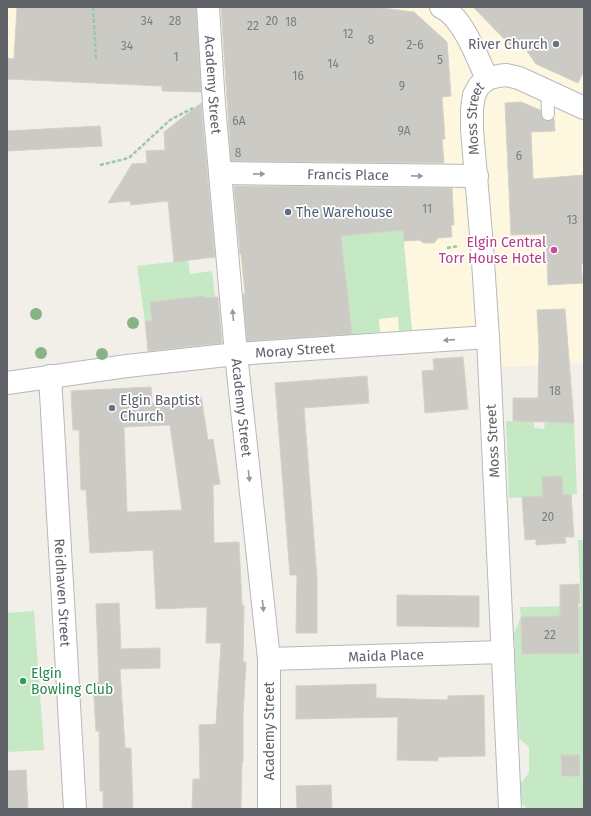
<svg xmlns="http://www.w3.org/2000/svg" width="591" height="816" viewBox="0 0 591 816" font-family="'Fira Sans',sans-serif">
  <style>
    .commercial { fill: #fef7e0 }
    .green { fill: #c5e8c5 }
    .building { fill: #cccac5; stroke: #d6d1c6; fill-rule: evenodd }
    .lines { fill: none; stroke-linecap: round; stroke-linejoin: round }
    .lane-casing { stroke: #b5b8bc; stroke-width: 14 }
    .street-casing { stroke: #b5b8bc; stroke-width: 24 }
    .secondary-casing { stroke: #b6babf; stroke-width: 24 }
    .path { stroke: #9cc7a9; stroke-width: 2.5; stroke-dasharray: 4 2; stroke-linecap: butt }
    .lane { stroke: #fff; stroke-width: 12 }
    .street { stroke: #fff; stroke-width: 22 }
    .secondary { stroke: #fff; stroke-width: 22 }
    .tree { fill: #89b387 }
    .oneway { fill: #979a9d }
    .worship-dot { fill: #6b7280; stroke: #fff; stroke-width: 1.5 }
    .service-dot { fill: #5c6f8a; stroke: #fff; stroke-width: 1.5 }
    .hotel-dot { fill: #d1479c; stroke: #fff; stroke-width: 1.5 }
    .leisure-dot { fill: #2e9e5b; stroke: #fff; stroke-width: 1.5 }
    .labels { text-anchor: middle; dominant-baseline: central; stroke-width: 3.5; stroke-linejoin: round; paint-order: stroke }
    .number-label { font-size: 12px; fill: #7a7d7f }
    .worship-label { font-size: 14px; fill: #5b616d; stroke: #fff; text-anchor: end }
    .street-label { font-size: 14px; fill: #5f6368; stroke: #fff }
    .service-label { font-size: 14px; fill: #4e5e75; stroke: #fff; text-anchor: start }
    .hotel-label { font-size: 14px; fill: #b23c85; stroke: #fff; text-anchor: end }
    .leisure-label { font-size: 14px; fill: #27864d; stroke: #fff; text-anchor: start }
  </style>
  <rect width="100%" height="100%" fill="#f1efe8"/>
  <!-- commercial -->
  <path class="commercial" d="M7,7H584V363L486,368L484,332L241,348L210,96L199,88L176,91H162V86L7,79Z"/>
  <!-- green -->
  <g class="green">
    <path d="M390,187L399,188L412,330L399,331L398,317L379,319L380,332L352,335L341,236L394,231Z"/>
    <path d="M188,260L190,274L212,271L215,297L201,298L169,319L167,300L151,302L152,321H145L137,266Z"/>
    <path d="M506,421L534,422V428L544,429L545,422L574,423L577,494L509,498Z"/>
    <path d="M578,540H584V809H528L521,803V783L529,773V747L519,738L514,633L521,617L520,607L581,606Z"/>
    <path d="M34,611L44,750L7,752V613Z"/>
  </g>
  <!-- building -->
  <g class="building">
    <path d="M17,7H196L201,92L162,91V86L7,79V58L14,59Z"/>
    <path d="M221,7H374L414,12L447,42L451,96L442,97L445,139H442L444,163L231,161Z"/>
    <path d="M473,7H584V71L578,83L536,64L522,44L515,50Z"/>
    <path d="M521,102L540,110L542,118L545,121L552,120L554,118L555,131L531,132L533,179L584,175V264H581L583,283L548,285L546,234L511,235L505,103Z"/>
    <path d="M201,103L215,257L174,262L168,201L131,205L130,201L108,203L132,164L147,163L146,151L165,150L164,132Z"/>
    <path d="M100,126L102,146L7,151V131Z"/>
    <path d="M234,186L452,188L454,225H451L452,237L438,238L434,243H424L419,240L404,241L403,230L341,236L352,334L247,341L243,294H245L241,254H240Z"/>
    <path d="M205,296V298L218,297L222,343L148,351L145,321H152L150,302Z"/>
    <path d="M565,309L574,423L513,421V398H538L539,348L537,310Z"/>
    <path d="M463,357L468,409L425,413L422,371L434,370L433,359Z"/>
    <path d="M367,376L369,403L304,408L317,578V633H296L297,575H290L275,383Z"/>
    <path d="M151,387L152,404L201,396L208,440L213,439L220,484L213,485L214,543L239,542L242,605H244L243,662H246L243,715V762H242L241,809H192L193,779H200L199,725L216,724L221,643H206L207,607L156,609L153,550L90,553L86,490H81L79,430H73L71,391ZM170,425L182,510L127,512L124,427Z"/>
    <path d="M562,476L563,495L571,494L574,537H565L566,543L536,545V539L525,540L522,497L543,496L542,477Z"/>
    <path d="M579,584L580,603H578L579,653L522,654L521,617L560,616V585Z"/>
    <path d="M397,595L479,596V627L397,626Z"/>
    <path d="M119,603L121,649L160,648V668L120,669L125,748H131L133,809H103V791H100L99,731H96L93,682H99L96,604Z"/>
    <path d="M376,684V698L448,700V696L484,695L485,756L438,757V761L397,760L398,717L296,719V686Z"/>
    <path d="M561,755H579L580,776H562Z"/>
    <path d="M26,770L28,809H7V771Z"/>
    <path d="M331,785L332,809H297L296,786Z"/>
  </g>
  <g class="lines">
    <!-- lane casing -->
    <g class="lane-casing">
      <path id="lane" d="M547,91L548,114"/>
    </g>
    <!-- street casing -->
    <g class="street-casing">
      <g id="street">
        <path id="s1" d="M208,7L214,105L236,354L269,659V809"/>
        <path d="M441,7C463,17 477,57 487,79"/>
        <path id="s2" d="M220,173L477,176"/>
        <path id="s3" d="M50,376L75,809"/>
        <path id="s4" d="M7,383L127,366L236,354L488,337"/>
        <path id="s5" d="M269,659L503,652"/>
      </g>
    </g>
    <!-- secondary casing -->
    <g class="secondary-casing">
      <g id="secondary">
        <path id="s6" d="M510,809L488,337L482,246L472,130V109L474,95L479,86L487,79L498,76L506,75L519,78L584,108"/>
      </g>
    </g>
    <!-- path -->
    <g class="path">
      <path d="M93,7L96,59"/>
      <path d="M100,165L125,159L130,157L170,120L193,108"/>
      <path d="M447,248L459,246"/>
    </g>
    <!-- lane -->
    <use href="#lane" class="lane"/>
    <!-- street -->
    <use href="#street" class="street"/>
    <!-- secondary -->
    <use href="#secondary" class="secondary"/>
  </g>
  <!-- trees -->
  <g class="tree">
    <circle cx="36" cy="314" r="6"/>
    <circle cx="133" cy="323" r="6"/>
    <circle cx="41" cy="353" r="6"/>
    <circle cx="102" cy="354" r="6"/>
  </g>
  <!-- one-way arrows -->
  <defs><path id="oneway-solid" d="M-6-.8H1V-3.2L6.5 0L1 3.2V.8H-6Z"/></defs>
  <g class="oneway">
    <use href="#oneway-solid" transform="translate(259 174) rotate(1)"/>
    <use href="#oneway-solid" transform="translate(417 176) rotate(1)"/>
    <use href="#oneway-solid" transform="translate(233 315) rotate(-95)"/>
    <use href="#oneway-solid" transform="translate(449 340) rotate(176)"/>
    <use href="#oneway-solid" transform="translate(249 476) rotate(84)"/>
    <use href="#oneway-solid" transform="translate(263 606) rotate(84)"/>
  </g>
  <!-- markers -->
  <g class="worship-dot">
    <circle cx="556" cy="44" r="4"/>
    <circle cx="112" cy="408" r="4"/>
  </g>
  <circle class="service-dot" cx="288" cy="212" r="4"/>
  <circle class="hotel-dot" cx="554" cy="250" r="4"/>
  <circle class="leisure-dot" cx="23" cy="681" r="4"/>
  <g class="labels">
    <!-- number labels -->
    <g class="number-label">
      <text x="147" y="21">34</text>
      <text x="175" y="21">28</text>
      <text x="272" y="21">20</text>
      <text x="291" y="22">18</text>
      <text x="253" y="26">22</text>
      <text x="348" y="34">12</text>
      <text x="371" y="40">8</text>
      <text x="415" y="45">2-6</text>
      <text x="127" y="46">34</text>
      <text x="176" y="57">1</text>
      <text x="440" y="60">5</text>
      <text x="333" y="64">14</text>
      <text x="298" y="76">16</text>
      <text x="402" y="86">9</text>
      <text x="239" y="121">6A</text>
      <text x="404" y="131">9A</text>
      <text x="238" y="153">8</text>
      <text x="519" y="156">6</text>
      <text x="427" y="209">11</text>
      <text x="572" y="220">13</text>
      <text x="555" y="391">18</text>
      <text x="548" y="517">20</text>
      <text x="550" y="635">22</text>
    </g>
    <!-- worship labels -->
    <g class="worship-label">
      <text x="548" y="44">River Church</text>
      <text x="120" y="400" text-anchor="start">Elgin Baptist<tspan x="120" dy="16">Church</tspan></text>
    </g>
    <!-- street labels -->
    <g class="street-label">
      <text stroke="none"><textPath href="#s1" startOffset="78">Academy Street</textPath></text>
      <text stroke="none"><textPath href="#s6" startOffset="692">Moss Street</textPath></text>
      <text stroke="none"><textPath href="#s2" startOffset="128">Francis Place</textPath></text>
      <text stroke="none"><textPath href="#s4" startOffset="290">Moray Street</textPath></text>
      <text stroke="none"><textPath href="#s1" startOffset="402">Academy Street</textPath></text>
      <text transform="translate(493 441) rotate(-93)">Moss Street</text>
      <text stroke="none"><textPath href="#s3" startOffset="217">Reidhaven Street</textPath></text>
      <text stroke="none"><textPath href="#s5" startOffset="117">Maida Place</textPath></text>
      <text transform="translate(269 731) rotate(-90)">Academy Street</text>
    </g>
    <!-- service labels -->
    <g class="service-label">
      <text x="296" y="212">The Warehouse</text>
    </g>
    <!-- hotel labels -->
    <g class="hotel-label">
      <text x="546" y="242">Elgin Central<tspan x="546" dy="16">Torr House Hotel</tspan></text>
    </g>
    <!-- leisure labels -->
    <g class="leisure-label">
      <text x="31" y="673">Elgin<tspan x="31" dy="16">Bowling Club</tspan></text>
    </g>
  </g>
  <!-- border -->
  <rect width="591" height="816" fill="none" stroke="#5f6368" stroke-width="16"/>
</svg>
